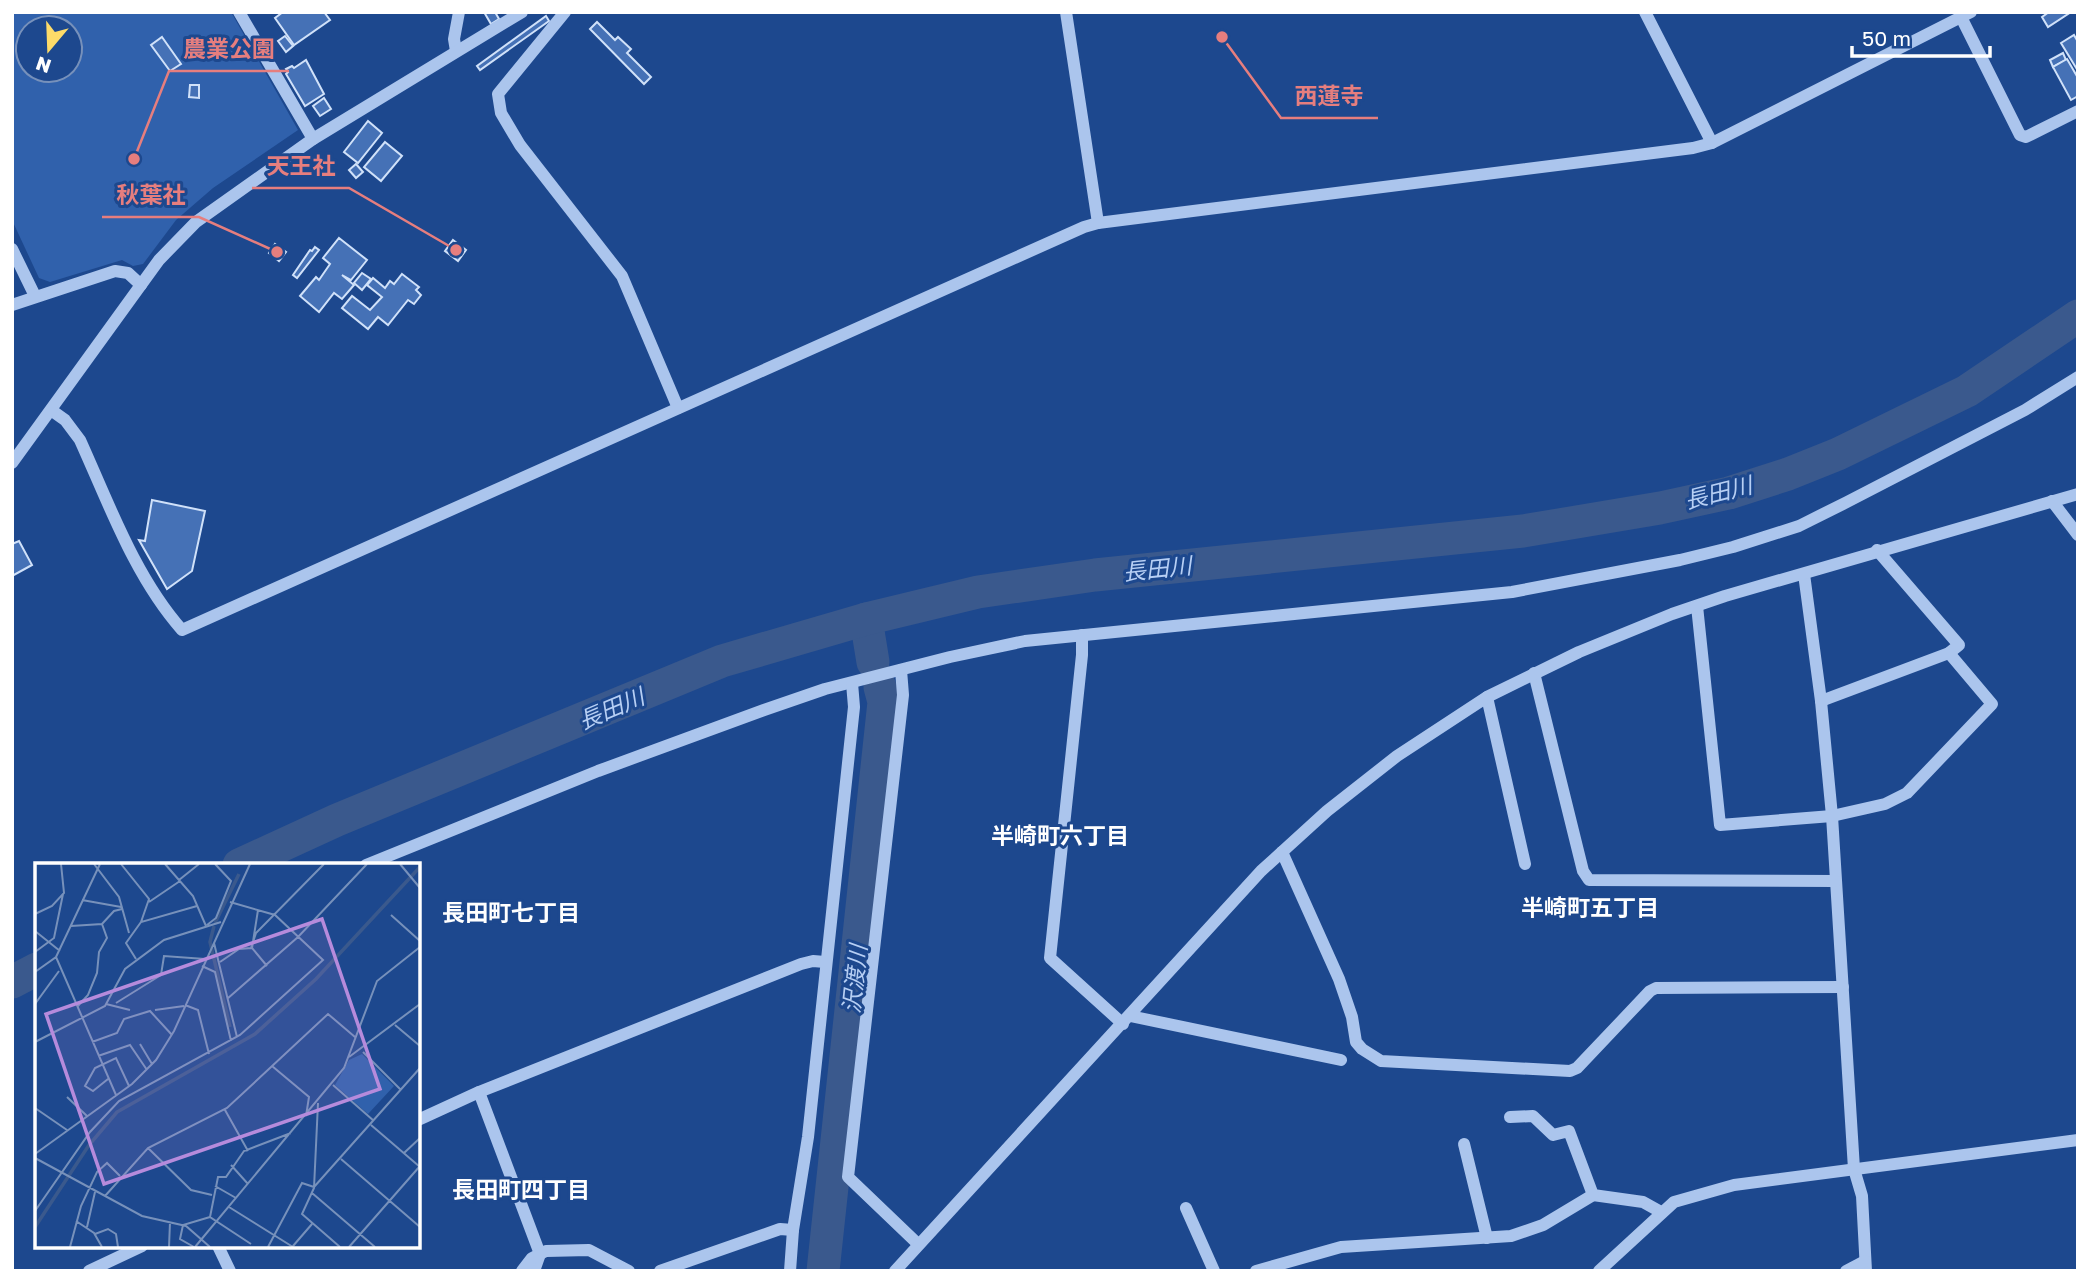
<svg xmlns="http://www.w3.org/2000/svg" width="2090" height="1283" viewBox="0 0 2090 1283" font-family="'Golos Text','Noto Sans JP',sans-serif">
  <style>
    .green { fill: #3061ac; fill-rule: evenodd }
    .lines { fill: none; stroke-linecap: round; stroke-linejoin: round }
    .river { stroke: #3a598d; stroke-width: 33 }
    .building { fill: #4571b6; stroke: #d0e1f9; stroke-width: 2 }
    .minor { stroke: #abc5ed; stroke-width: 12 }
    .labels { text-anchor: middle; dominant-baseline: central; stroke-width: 6; stroke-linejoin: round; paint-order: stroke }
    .water-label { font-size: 23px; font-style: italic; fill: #b7cff4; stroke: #1d488e }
    .neighbourhood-label { font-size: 23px; font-weight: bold; fill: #fff; stroke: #1d488e }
    .inset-river { fill: none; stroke: #3a598d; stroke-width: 3.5 }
    .inset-road { fill: none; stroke: #7791bb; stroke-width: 2 }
    .view { fill: #b68bdc; fill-opacity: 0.15; stroke: #b68bdc; stroke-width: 3.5 }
    .inset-edge { fill: none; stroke: #fff; stroke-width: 3.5 }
    .leader { fill: none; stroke: #e67e7e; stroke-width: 2.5 }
    .callout-dot { fill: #e67e7e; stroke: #1d488e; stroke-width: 2.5 }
    .callout-label { font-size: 23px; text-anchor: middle; font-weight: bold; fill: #e67e7e; stroke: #1d488e; stroke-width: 6; stroke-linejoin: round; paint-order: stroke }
  </style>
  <rect width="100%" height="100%" fill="#1d488e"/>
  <!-- green -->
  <path class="green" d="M12,12H231L298,130L213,188L176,220L143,264L133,266L122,260L50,282L39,278L12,220ZM28,28H70V70H28Z"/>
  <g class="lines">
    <!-- river -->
    <g class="river">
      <path d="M866,619L873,662"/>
      <path d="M239,865L337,820L722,661L866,619L978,592L1095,575L1523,531L1660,508L1729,493L1788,474L1838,454L1967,391L2078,316"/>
      <path d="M12,982L37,969"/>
      <path d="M823,1271L884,702L880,687"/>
    </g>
  </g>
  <!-- building -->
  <g class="building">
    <path d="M283,12H324L330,20L294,45L275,18Z"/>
    <path d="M484,12H495L499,19L491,24Z"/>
    <path d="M2049,12H2071L2048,27L2042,17Z"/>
    <path d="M546,16L549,21L480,70L477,66Z"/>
    <path d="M597,22L615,40L618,37L631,49L627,53L651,77L644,84L590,29Z"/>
    <path d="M2074,35L2078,42V71L2061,43Z"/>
    <path d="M285,36L293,46L286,52L278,41Z"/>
    <path d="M162,37L181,64L170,71L151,45Z"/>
    <path d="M2063,53L2066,60L2053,67L2050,60Z"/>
    <path d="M2067,59L2078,78V96L2071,100L2053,67Z"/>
    <path d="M306,60L324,94L305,106L286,74L288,72L286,69L292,66L294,68Z"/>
    <path d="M190,85H199V98L189,97Z"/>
    <path d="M324,98L331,109L320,116L313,106Z"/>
    <path d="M368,121L382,133L358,163L344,152Z"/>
    <path d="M385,142L402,156L381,181L364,167Z"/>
    <path d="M356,164L363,172L356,178L349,170Z"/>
    <path d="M339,238L367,260L351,280L342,275L354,285L342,299L334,293L319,312L300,296L316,277L319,280L330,264L323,258Z"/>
    <path d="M453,240L466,250L458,261L445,251Z"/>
    <path d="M275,244L286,252L279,261L269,253Z"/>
    <path d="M315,247L319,250L297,278L293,275L310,250L312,251Z"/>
    <path d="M362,273L371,279L362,290L354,283Z"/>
    <path d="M402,274L419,287L416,290L421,295L414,304L408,300L388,325L378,317L368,329L342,308L352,296L370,310L382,297L367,285L373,278L385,288L390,281L394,284Z"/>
    <path d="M152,500L205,511L192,571L167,589L139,540L145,541Z"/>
    <path d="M19,541L32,565L12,576V544Z"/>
  </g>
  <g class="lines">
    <!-- minor -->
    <g class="minor">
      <path d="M239,12L313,139"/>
      <path d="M565,12L498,94L501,113L520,145L622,276L678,408"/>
      <path d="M1066,12L1098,223"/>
      <path d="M1645,12L1712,143"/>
      <path d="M1961,17L2020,135L2026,137L2078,111"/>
      <path d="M456,51L454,39L459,12"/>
      <path d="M12,249L35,296"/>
      <path d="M12,305L115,271L128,273L141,285"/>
      <path d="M51,410L65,420L80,440C109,504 135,577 182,630L1084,227L1098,223L1693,148L1712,143L1971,12"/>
      <path d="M12,463L159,260L196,222L313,139L522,12"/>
      <path d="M2052,501L2078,535"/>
      <path d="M1877,550L1959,645L1949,653"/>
      <path d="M1804,574L1821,701L1832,816L1854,1169L1862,1196L1866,1271"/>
      <path d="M1697,606L1720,825L1832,816L1885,804L1907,793L1992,704L1949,653L1821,701"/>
      <path d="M1082,635V655L1050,958L1123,1024"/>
      <path d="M901,670L903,695L848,1177L918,1244"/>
      <path d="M1534,673L1583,871L1589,880L1835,881"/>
      <path d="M1487,697L1525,864"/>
      <path d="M1282,852L1339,979L1352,1017L1356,1042L1362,1049L1381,1061L1570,1071L1577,1068L1650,991L1656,988L1843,987"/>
      <path d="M366,865L598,771L764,710L825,689L950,657L1025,641L1512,592L1680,560L1733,547L1799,526L1847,502L2025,410L2078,377"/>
      <path d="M1130,1016L1341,1060"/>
      <path d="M479,1092L540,1254L534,1271"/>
      <path d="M1510,1117L1533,1116L1553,1135L1569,1131L1593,1195L1643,1202L1661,1212"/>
      <path d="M418,1120L479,1092L801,964L813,961L825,962"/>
      <path d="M1464,1144L1487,1238"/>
      <path d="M1186,1208L1214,1271"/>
      <path d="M218,1246L230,1271"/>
      <path d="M89,1271L142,1246"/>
      <path d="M522,1271L532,1258L546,1251L589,1250L629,1271"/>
      <path d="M660,1271L780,1229L793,1230"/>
      <path d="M790,1271L793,1230L808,1137L854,707L852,683"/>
      <path d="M895,1271L1261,871L1327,811L1397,756L1487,697L1579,652L1672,614L1725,596L2078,494"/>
      <path d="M1256,1271L1341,1247L1511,1236L1543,1225L1593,1195"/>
      <path d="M1599,1271L1674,1202L1734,1185L2078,1140"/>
      <path d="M1846,1271L1865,1261"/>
    </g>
  </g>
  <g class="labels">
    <!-- water labels -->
    <g class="water-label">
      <text transform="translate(1718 492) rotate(-14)">長田川</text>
      <text transform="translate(1157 568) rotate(-6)">長田川</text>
      <text transform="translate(611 708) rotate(-23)">長田川</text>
      <text transform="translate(854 979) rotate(-84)">沢渡川</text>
    </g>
    <!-- neighbourhood labels -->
    <g class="neighbourhood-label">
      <text x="1060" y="835">半崎町六丁目</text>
      <text x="1590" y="907">半崎町五丁目</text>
      <text x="511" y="912">長田町七丁目</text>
      <text x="521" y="1189">長田町四丁目</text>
    </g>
  </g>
  <!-- overview -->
  <g transform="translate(35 863)">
    <rect width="385" height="385" fill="#1d488e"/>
    <path d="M327,191L359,223L333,251L300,222L314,197Z" fill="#3061ac"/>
    <path class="inset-river" d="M180,60L204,11M179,63L175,79L195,164M0,364L54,282L82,249L220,171L281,116L385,4"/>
    <path class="inset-road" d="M59,1L84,34L94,70M86,1L114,36L106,59M130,1L158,33L171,63M365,1L385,25M144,17L164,1M47,37L86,44M114,39L145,18M223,47L217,85L232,103M0,51L17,43L29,30L26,1M356,52L385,78M172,62L181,55L196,18L180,1M36,63L67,61L79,48L87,46M0,68L25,88M179,80L202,174M0,89L19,75L28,31M21,94L81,232M101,96L91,80L106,59L162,43M185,99L204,86L216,85L221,70L289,1M167,103L180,109L196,178M0,109L21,94L65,1M192,136L263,74L332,1M81,140L126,112L129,93L170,96M0,141L24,108M71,141L95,147M150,142L163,147L174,191M42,144L53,132L62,110L64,89L72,75L67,61M120,147L149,143M360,162L385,183M0,179L70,143L90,106L129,77L186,59M57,179L82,170L89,156L115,148L137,172M105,181L117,201M328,189L366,227M63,193L95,182L112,207M314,194L385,141M237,203L274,234L271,253M73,216L58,228L50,223L60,205L81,195L94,223M298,222L339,258M32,234L52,253M283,240L279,325L267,351L305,384M0,245L32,267M190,247L213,288M336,262L385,304M113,285L156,327L177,332M369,290L385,275M0,291L97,221L121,197L139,168L215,1M0,295L107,353L151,363L175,384M306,296L385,364M196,302L213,321M180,323L201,335M279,324L385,205M277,330L340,384M70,333L113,285L192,245L293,151L320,174M194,344L258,384M0,348L55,269L84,238L205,172L288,97L240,52L195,39M41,358L59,370L67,384M52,364L60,329M60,371L73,366L81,371L83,384M216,381L175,354L183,314H191L209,288L256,270M258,383L277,361M35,384L46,343L62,309L72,300L85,313M134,384L135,359M159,384L145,376L148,362L175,354M160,384L309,205L342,118L385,84M233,384L267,320L279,324M314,384L385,303"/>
    <path class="view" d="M287,56L345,226L69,321L11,151Z"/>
    <rect width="385" height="385" class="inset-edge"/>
  </g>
  <!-- callouts -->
  <path class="leader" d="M134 159L169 71H289M1222 37L1281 118H1378M456 250L349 188H252M277 252L199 217H102"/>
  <g class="callout-dot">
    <circle cx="134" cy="159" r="7"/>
    <circle cx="1222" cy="37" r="7"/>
    <circle cx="456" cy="250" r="7"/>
    <circle cx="277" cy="252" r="7"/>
  </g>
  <g class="callout-label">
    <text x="229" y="57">農業公園</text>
    <text x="1329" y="104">西蓮寺</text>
    <text x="301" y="174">天王社</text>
    <text x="151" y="203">秋葉社</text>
  </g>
  <!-- border -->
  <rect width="2090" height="1283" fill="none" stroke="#ffffff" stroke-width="28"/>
  <!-- north arrow -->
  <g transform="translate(49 49) rotate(199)"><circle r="33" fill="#1d488e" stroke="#7791bb" stroke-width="2"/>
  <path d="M0-5L12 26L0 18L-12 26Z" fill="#fddb69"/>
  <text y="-10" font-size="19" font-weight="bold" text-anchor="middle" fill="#ffffff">N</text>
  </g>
  <!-- scale -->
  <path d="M1852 46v10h138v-10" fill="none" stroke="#ffffff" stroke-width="3.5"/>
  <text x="1862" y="46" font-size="21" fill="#ffffff" stroke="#1d488e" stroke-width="5" paint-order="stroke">50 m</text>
</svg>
